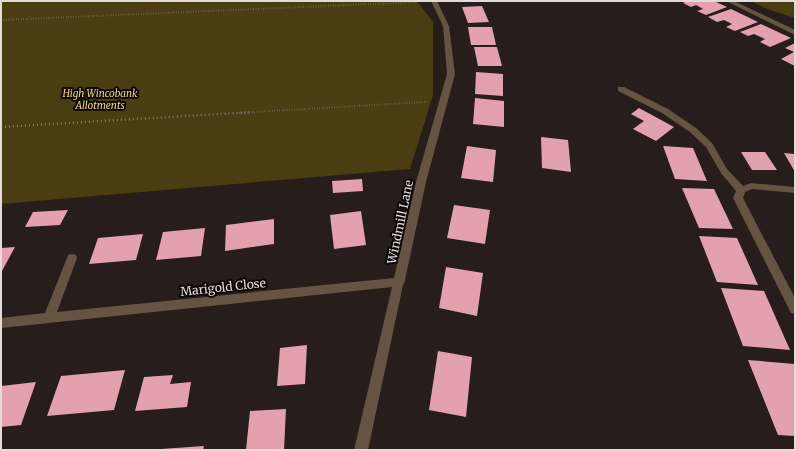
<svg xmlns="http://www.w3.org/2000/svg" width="796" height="451" viewBox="0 0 796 451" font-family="Merriweather,serif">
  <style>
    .green { fill: #4a3d11 }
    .building { fill: #e3a1ad }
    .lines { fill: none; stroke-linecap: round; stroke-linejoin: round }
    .path-far1 { stroke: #857d7a; stroke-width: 2; stroke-dasharray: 0.5 2; stroke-linecap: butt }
    .path { stroke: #857d7a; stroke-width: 2.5; stroke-dasharray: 1 3; stroke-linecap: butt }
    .minor { fill: #665443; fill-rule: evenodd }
    .labels { text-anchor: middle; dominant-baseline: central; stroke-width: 4; stroke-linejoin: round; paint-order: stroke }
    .far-park-label { font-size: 10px; font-style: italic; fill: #f0d580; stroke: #0d0807 }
    .street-label { font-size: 12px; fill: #e2dbd9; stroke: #0d0807 }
  </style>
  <rect width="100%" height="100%" fill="#271d1a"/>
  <!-- green -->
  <g class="green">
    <path d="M1,1H417L433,22V95L410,169L1,204Z"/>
    <path d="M751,1H795V18L767,9Z"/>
  </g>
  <!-- building -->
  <g class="building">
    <path d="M687,1H714L727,7L706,15L697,11L703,9L696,5L691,7L683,3Z"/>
    <path d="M482,6L489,22L468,23L462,7Z"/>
    <path d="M731,9L758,22L735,31L726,27L732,24L724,20L717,22L708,17Z"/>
    <path d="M761,24L791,38L770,47L760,42L765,39L754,34L748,36L740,32Z"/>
    <path d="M468,27H492L496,45H471Z"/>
    <path d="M795,43V66L781,59L794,52L785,48Z"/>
    <path d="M474,47H497L502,66H478Z"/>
    <path d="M476,72L503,74V96L475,94Z"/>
    <path d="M475,98L504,101V127L473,124Z"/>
    <path d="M639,108L674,127L656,141L633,129L644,121L631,114Z"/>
    <path d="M541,137L568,140L571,172L542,168Z"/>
    <path d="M467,146L496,150L493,182L461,178Z"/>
    <path d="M663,146L693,148L707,181L675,179Z"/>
    <path d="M741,152H765L777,170H752Z"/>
    <path d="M784,153L795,154V172Z"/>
    <path d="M362,179L363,191L333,193L332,181Z"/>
    <path d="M682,188L714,189L733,229L699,228Z"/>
    <path d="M454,205L490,210L485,244L447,238Z"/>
    <path d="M68,210L60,225L25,227L33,212Z"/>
    <path d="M361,211L366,245L334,249L330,215Z"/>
    <path d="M274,219V244L225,251L226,225Z"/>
    <path d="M205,228L201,256L156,260L163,232Z"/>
    <path d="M143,234L136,260L89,264L98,238Z"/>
    <path d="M699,236L737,238L758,285L717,282Z"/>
    <path d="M15,247L2,271L1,274V248Z"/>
    <path d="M446,267L483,273L477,316L439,308Z"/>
    <path d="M721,288L764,291L790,350L743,346Z"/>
    <path d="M307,345L305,384L277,386L280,348Z"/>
    <path d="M438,351L472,357L466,417L429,410Z"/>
    <path d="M748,360L795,364V436L778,435Z"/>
    <path d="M125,370L114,410L47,416L61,376Z"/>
    <path d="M173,375L170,384L191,382L187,407L135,411L144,377Z"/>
    <path d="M36,382L21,425L1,427V386Z"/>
    <path d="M286,409L284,450H246L250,411Z"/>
    <path d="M204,446L203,450H161V449Z"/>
  </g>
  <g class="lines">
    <!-- path-far1 -->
    <g class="path-far1">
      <path d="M1,20L418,2"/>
      <path d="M237,113L425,102"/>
    </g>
    <!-- path -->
    <path class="path" d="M1,127L253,112"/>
    <!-- minor -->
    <g class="minor">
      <path d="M431,1H437L449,26L455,74L426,182L405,280V282L403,285L368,450H354L392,287L1,328V318L45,313L67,258L68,255L72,254L76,255L77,258L57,312L394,278L416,182L447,74L443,26Z"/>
      <path d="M726,1H734L795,30V35Z"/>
      <path d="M618,87H624L668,109L696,128L712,143L727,169L743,186L751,183L795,187V193L752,189L745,192L743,198L795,298V314L791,313L733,198L736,191L721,173L706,147L690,132L662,113L618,91Z"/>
    </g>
  </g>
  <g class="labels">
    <!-- far-park labels -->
    <g class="far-park-label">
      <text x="100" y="93">High Wincobank<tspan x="100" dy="12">Allotments</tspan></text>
    </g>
    <!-- street labels -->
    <g class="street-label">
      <text transform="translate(400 222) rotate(-78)">Windmill Lane</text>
      <text transform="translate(223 287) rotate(-6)">Marigold Close</text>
    </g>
  </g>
  <!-- border -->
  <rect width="796" height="451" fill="none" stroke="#e2dbd9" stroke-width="4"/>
</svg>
